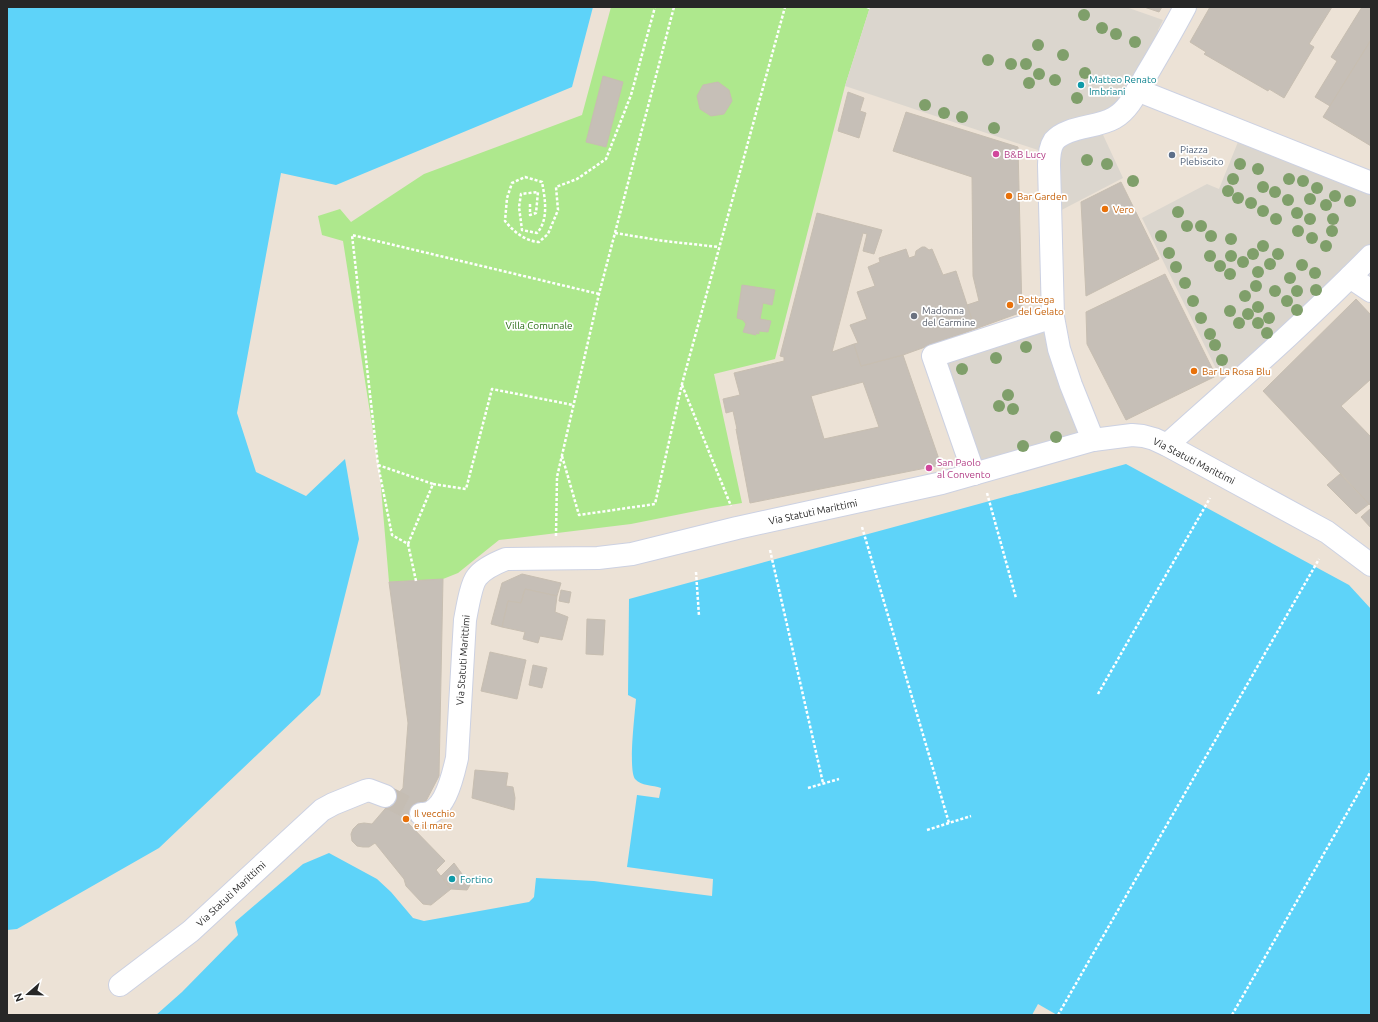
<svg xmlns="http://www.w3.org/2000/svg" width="1378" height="1022" viewBox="0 0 1378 1022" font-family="Ubuntu,sans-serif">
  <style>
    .green { fill: #aee88d }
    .plaza { fill: #dbd6ce }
    .water { fill: #5ed3f9 }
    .pier { fill: #ece2d6 }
    .building { fill: #c6bfb7; stroke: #c7beb1; fill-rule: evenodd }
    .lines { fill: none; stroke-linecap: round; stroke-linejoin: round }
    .street-tunnel { stroke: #c5bdb3; stroke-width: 22; stroke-dasharray: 22 11; stroke-linecap: butt }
    .street-casing { stroke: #ccd1e2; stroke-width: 24 }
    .path { stroke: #fff; stroke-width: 2.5; stroke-dasharray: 3 2; stroke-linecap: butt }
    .street { stroke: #fff; stroke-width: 22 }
    .tree { fill: #7f9f6a }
    .culture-dot { fill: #0f9aa8; stroke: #fff; stroke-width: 1.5 }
    .hotel-dot { fill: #d1479c; stroke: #fff; stroke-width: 1.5 }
    .service-dot { fill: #5c6f8a; stroke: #fff; stroke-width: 1.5 }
    .food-dot { fill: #e8710a; stroke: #fff; stroke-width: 1.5 }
    .worship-dot { fill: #6b7280; stroke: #fff; stroke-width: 1.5 }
    .labels { text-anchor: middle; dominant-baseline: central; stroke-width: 3.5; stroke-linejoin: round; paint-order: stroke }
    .culture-label { font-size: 10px; fill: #0d838f; stroke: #fff; text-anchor: start }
    .service-label { font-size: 10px; fill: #4e5e75; stroke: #fff; text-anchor: start }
    .hotel-label { font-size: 10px; fill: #b23c85; stroke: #fff; text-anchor: start }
    .food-label { font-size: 10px; fill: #c56008; stroke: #fff; text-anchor: start }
    .worship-label { font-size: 10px; fill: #5b616d; stroke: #fff; text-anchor: start }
    .park-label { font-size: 10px; fill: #266912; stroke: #fff }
    .street-label { font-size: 10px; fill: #272727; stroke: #fff }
  </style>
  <rect width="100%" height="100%" fill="#ece2d6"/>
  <!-- green -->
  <path class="green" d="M611,7H870L845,86L775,359L714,374L742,503L711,508L631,524L499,540L458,573L443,579L389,582L380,476L343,241L322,235L318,216L340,209L351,222L424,174L582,115Z"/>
  <!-- plaza -->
  <g class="plaza">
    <path d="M870,7H1126L1163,20L1158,30L1167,40L1130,103L1098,124L1123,178L1050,216V154L845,86Z"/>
    <path d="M1242,132L1371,183V256L1227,391L1142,218L1207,184L1219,189Z"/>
    <path d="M1053,317L1093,440L974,474L933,356Z"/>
  </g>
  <!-- water -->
  <g class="water">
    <path d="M7,7H593L572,87L336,185L281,173L237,413L256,472L306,496L345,459L359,539L320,695L159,848L17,929L7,930Z"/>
    <path d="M1126,464L1349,585L1371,609V1015H156L182,992L238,935L235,922L303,864L329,853L377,879L391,892L413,918L424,921L529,902L534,897L536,878L594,881L712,896L713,879L627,867L637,795L659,798L661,788C653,785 641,786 635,779C628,769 635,713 636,699L628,695L629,599Z"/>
  </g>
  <!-- pier -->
  <path class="pier" d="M1038,1004L1057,1015H1032Z"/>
  <!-- building -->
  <g class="building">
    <path d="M1144,7H1162L1159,12Z"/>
    <path d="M1210,7H1332L1309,44L1314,47L1284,98L1269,89L1268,91L1204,54L1206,52L1190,42Z"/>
    <path d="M1362,7H1371V40L1330,106L1315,97L1337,61L1331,57Z"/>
    <path d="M1371,40V146L1323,117Z"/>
    <path d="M603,76L623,82L606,147L586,142Z"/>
    <path d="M718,82L729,90L732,101L724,114L711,116L700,109L697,96L703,85Z"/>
    <path d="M848,92L864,98L860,111L866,113L859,138L838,131Z"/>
    <path d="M906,112L1018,147L1022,312L975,329L967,305L979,301L973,276L972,177L893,151Z"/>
    <path d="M1121,182L1159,259L1086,296L1081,202Z"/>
    <path d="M817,213L882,230L874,254L863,251L867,234L863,233L832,352L854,344L861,366L903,355L941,465L750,503L736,429H737L733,411L726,413L723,399L740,395L734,373L784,361V357L780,356ZM863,382L879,427L824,439L811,396Z"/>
    <path d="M922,247H925L929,250L932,249L943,275L956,271L975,329L903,355L861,366L854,344L858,343L850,325L867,319L857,292L875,286L868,267L880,262L879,258L906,249L909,258L915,256L916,251Z"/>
    <path d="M1165,274L1216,376L1126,420L1087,344L1086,312Z"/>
    <path d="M742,285L775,290L772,305L763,303L760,319L771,321L768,332L759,331V334L756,333V335L743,332L746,324L743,320L737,318Z"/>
    <path d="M1356,299L1371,315V379L1341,406L1371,437V506L1263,391Z"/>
    <path d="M1340,474L1369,504L1356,514L1327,485Z"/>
    <path d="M1371,508V528L1361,517Z"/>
    <path d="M522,574L561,583L557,596L525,589L521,603L508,601L502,627L491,624L502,583Z"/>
    <path d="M443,579L439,776L426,801L422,802L407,822L445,861L436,870L451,889L431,905L423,904L406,886L404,879L375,843L369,847H363L357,846L352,841L351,834L353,829L358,824L364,823L372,824L403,788L408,723L389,582Z"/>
    <path d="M525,589L557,596L555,612L568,617L562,640L540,636L538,643L523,639L525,632L502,627L508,601L521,603Z"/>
    <path d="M561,590L571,592L569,603L559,601Z"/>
    <path d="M587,619L605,620L603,655L586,654Z"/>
    <path d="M490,652L526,660L517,699L481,691Z"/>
    <path d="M533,665L547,668L542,688L529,685Z"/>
    <path d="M475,770L508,773L506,786L513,787L515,798L514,810L472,798Z"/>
    <path d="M454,863L470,885L467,890L451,889L441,876Z"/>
  </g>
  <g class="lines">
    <!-- street-tunnel -->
    <path class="street-tunnel" d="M385,796L421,814"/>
    <!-- street casing -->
    <g class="street-casing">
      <g id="street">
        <path d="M1137,90L1371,183"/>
        <path d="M1350,277L1371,291"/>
        <path d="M1093,440L1071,385L1059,349L1053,317L1049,165C1049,157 1050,147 1054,141C1067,126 1097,128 1114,118C1130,109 1138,89 1147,74C1160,52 1173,30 1185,7"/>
        <path d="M1167,445C1236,383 1306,322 1371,256"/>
        <path d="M974,474L933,356L1053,317"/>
        <path d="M421,814C445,816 453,775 457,758L465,620C467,610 471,584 477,577C483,569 496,563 506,559L598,558L632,554L737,528L942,483L1093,440L1132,435L1143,436L1154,439L1167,445L1327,532L1371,565"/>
        <path d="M120,985L191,931L322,810L333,804L365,791L369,790L385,796"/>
      </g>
    </g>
    <!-- path -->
    <g class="path">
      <path d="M867,7L870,8"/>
      <path d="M530,204V215L536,213L538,192L521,194L519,207L522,230L537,233C549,220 545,198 542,182L525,177L512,183L507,198L505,221C514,232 525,241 539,242L548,234L558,210L556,187L577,179L606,159L631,95L655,7"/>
      <path d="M615,233L664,241L719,247"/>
      <path d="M682,385L731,506"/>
      <path d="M562,456L579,515L655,504L682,384L785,7"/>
      <path d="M378,465L433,484"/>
      <path d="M987,493L1016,598"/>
      <path d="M862,527L949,823"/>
      <path d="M556,536L557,477L599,294L674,7"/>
      <path d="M408,544L433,484L466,489L492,389L573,405"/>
      <path d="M770,550L823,783"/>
      <path d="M696,572L699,616"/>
      <path d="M416,581L408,544L392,535L378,465L352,235L599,294"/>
      <path d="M1098,694L1210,498"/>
      <path d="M808,788L839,779"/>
      <path d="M927,830L971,816"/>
      <path d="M1058,1015L1319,559"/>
      <path d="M1232,1015L1371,771"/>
    </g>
    <!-- street -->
    <use href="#street" class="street"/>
  </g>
  <!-- trees -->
  <g class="tree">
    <circle cx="1084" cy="15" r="6"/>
    <circle cx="1102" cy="28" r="6"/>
    <circle cx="1116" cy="34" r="6"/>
    <circle cx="1135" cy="42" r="6"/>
    <circle cx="1038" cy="45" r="6"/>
    <circle cx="1063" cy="55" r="6"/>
    <circle cx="988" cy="60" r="6"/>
    <circle cx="1011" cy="64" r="6"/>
    <circle cx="1026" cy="64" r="6"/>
    <circle cx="1085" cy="73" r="6"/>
    <circle cx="1039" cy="74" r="6"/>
    <circle cx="1055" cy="80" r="6"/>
    <circle cx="1029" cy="83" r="6"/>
    <circle cx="1077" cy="98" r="6"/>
    <circle cx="925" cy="105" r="6"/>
    <circle cx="944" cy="113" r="6"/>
    <circle cx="962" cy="117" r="6"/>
    <circle cx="994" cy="128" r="6"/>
    <circle cx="1087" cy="160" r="6"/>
    <circle cx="1107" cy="164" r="6"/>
    <circle cx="1240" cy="164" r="6"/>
    <circle cx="1258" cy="169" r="6"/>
    <circle cx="1233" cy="179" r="6"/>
    <circle cx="1289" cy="179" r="6"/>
    <circle cx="1133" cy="181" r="6"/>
    <circle cx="1303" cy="181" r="6"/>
    <circle cx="1263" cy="187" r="6"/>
    <circle cx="1317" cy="188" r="6"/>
    <circle cx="1228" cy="191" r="6"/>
    <circle cx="1275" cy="192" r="6"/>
    <circle cx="1335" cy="196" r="6"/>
    <circle cx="1238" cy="198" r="6"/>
    <circle cx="1310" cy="199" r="6"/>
    <circle cx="1288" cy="200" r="6"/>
    <circle cx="1350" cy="201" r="6"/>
    <circle cx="1251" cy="203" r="6"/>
    <circle cx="1326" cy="205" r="6"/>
    <circle cx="1263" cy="211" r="6"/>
    <circle cx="1178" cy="212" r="6"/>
    <circle cx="1297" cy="213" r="6"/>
    <circle cx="1276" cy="219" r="6"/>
    <circle cx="1310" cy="219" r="6"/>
    <circle cx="1333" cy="219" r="6"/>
    <circle cx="1187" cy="226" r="6"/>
    <circle cx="1201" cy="226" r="6"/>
    <circle cx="1298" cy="231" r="6"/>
    <circle cx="1332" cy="231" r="6"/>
    <circle cx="1161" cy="236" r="6"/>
    <circle cx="1211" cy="236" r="6"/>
    <circle cx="1312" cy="238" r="6"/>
    <circle cx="1231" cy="239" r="6"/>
    <circle cx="1263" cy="246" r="6"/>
    <circle cx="1326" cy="246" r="6"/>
    <circle cx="1169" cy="253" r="6"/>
    <circle cx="1253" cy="254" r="6"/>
    <circle cx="1278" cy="254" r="6"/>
    <circle cx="1210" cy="256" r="6"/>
    <circle cx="1231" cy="256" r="6"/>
    <circle cx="1243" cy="262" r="6"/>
    <circle cx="1270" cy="264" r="6"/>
    <circle cx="1302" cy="265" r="6"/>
    <circle cx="1220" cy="266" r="6"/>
    <circle cx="1176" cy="267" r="6"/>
    <circle cx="1258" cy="272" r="6"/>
    <circle cx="1315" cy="273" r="6"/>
    <circle cx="1230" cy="274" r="6"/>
    <circle cx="1290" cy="278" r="6"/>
    <circle cx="1185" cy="283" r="6"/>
    <circle cx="1256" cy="286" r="6"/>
    <circle cx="1316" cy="290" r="6"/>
    <circle cx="1275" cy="291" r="6"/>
    <circle cx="1297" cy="291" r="6"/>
    <circle cx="1245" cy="296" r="6"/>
    <circle cx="1193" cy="301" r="6"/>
    <circle cx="1287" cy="301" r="6"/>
    <circle cx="1258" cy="307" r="6"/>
    <circle cx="1297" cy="310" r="6"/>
    <circle cx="1230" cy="311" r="6"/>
    <circle cx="1248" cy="314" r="6"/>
    <circle cx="1201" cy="318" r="6"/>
    <circle cx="1269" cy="318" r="6"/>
    <circle cx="1239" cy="323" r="6"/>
    <circle cx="1258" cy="323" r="6"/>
    <circle cx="1267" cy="333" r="6"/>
    <circle cx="1210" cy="334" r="6"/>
    <circle cx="1215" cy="345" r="6"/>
    <circle cx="1026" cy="347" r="6"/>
    <circle cx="996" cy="358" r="6"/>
    <circle cx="1222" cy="360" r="6"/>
    <circle cx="962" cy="369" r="6"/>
    <circle cx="1008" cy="395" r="6"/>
    <circle cx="999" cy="406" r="6"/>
    <circle cx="1013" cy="409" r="6"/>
    <circle cx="1056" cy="437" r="6"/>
    <circle cx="1023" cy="446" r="6"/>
  </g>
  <!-- markers -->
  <g class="culture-dot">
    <circle cx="1081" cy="85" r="4"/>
    <circle cx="452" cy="879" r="4"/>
  </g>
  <g class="hotel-dot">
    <circle cx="996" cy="154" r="4"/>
    <circle cx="929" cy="468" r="4"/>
  </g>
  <circle class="service-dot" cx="1172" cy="155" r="4"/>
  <g class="food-dot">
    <circle cx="1009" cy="196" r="4"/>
    <circle cx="1105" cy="209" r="4"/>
    <circle cx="1010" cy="305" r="4"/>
    <circle cx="1194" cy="371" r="4"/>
    <circle cx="406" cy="819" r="4"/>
  </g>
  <circle class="worship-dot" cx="914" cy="316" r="4"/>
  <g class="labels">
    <!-- culture labels -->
    <g class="culture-label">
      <text x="1089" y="79">Matteo Renato<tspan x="1089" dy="12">Imbriani</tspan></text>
      <text x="460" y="879">Fortino</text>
    </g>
    <!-- service labels -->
    <g class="service-label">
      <text x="1180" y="149">Piazza<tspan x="1180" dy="12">Plebiscito</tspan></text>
    </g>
    <!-- hotel labels -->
    <g class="hotel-label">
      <text x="1004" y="154">B&amp;B Lucy</text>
      <text x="937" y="462">San Paolo<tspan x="937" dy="12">al Convento</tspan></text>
    </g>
    <!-- food labels -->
    <g class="food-label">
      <text x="1017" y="196">Bar Garden</text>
      <text x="1113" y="209">Vero</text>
      <text x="1018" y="299">Bottega<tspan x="1018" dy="12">del Gelato</tspan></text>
      <text x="1202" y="371">Bar La Rosa Blu</text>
      <text x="414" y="813">Il vecchio<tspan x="414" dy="12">e il mare</tspan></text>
    </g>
    <!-- worship labels -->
    <g class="worship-label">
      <text x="922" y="310">Madonna<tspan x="922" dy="12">del Carmine</tspan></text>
    </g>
    <!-- park labels -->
    <g class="park-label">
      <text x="539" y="325">Villa Comunale</text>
    </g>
    <!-- street labels -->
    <g class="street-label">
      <text transform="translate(1194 461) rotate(27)">Via Statuti Marittimi</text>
      <text transform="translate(813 512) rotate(-12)">Via Statuti Marittimi</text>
      <text transform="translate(463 660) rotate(-86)">Via Statuti Marittimi</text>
      <text transform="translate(231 894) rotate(-43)">Via Statuti Marittimi</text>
    </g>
  </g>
  <!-- border -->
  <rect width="1378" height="1022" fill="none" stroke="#272727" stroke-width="16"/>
  <!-- north arrow -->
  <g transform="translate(28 994) rotate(250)" stroke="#ffffff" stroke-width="3" paint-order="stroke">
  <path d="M0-3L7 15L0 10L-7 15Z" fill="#272727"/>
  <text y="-6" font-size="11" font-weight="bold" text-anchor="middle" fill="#272727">N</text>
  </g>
</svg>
